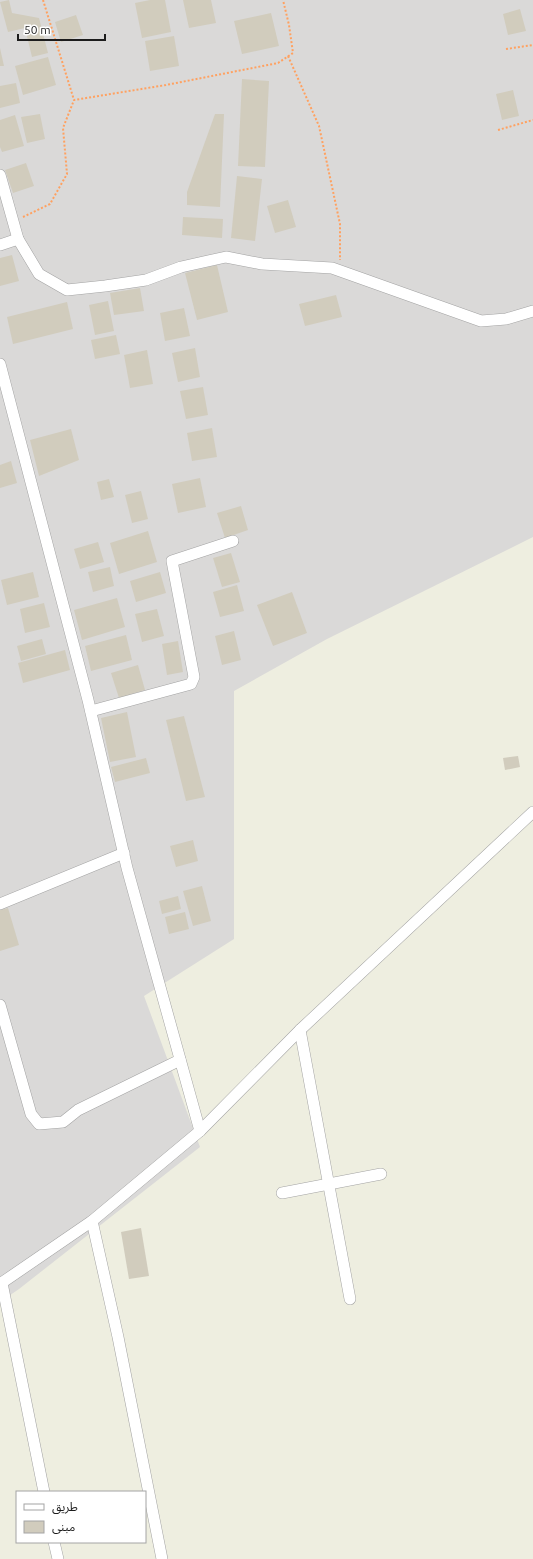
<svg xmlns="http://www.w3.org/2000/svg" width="533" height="1559" viewBox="0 0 533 1559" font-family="Ubuntu,'Noto Sans Arabic',sans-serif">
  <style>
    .residential { fill: #dad9d8 }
    .building { fill: #d1ccbd }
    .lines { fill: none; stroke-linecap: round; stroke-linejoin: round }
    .street-casing { stroke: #a3a3a3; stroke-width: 12 }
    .path { stroke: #ffa160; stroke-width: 2; stroke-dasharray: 2 2; stroke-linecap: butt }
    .street { stroke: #fff; stroke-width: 11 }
  </style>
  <rect width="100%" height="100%" fill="#eeeee0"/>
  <!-- residential -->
  <path class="residential" d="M0,0H533V537L327,639L234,691V939L144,996L200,1147L19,1289L0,1302Z"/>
  <!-- building -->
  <g class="building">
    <path d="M9,0L12,13L39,18L48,53L32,57L25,28L8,32L0,2Z"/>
    <path d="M150,0H165L171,32L142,38L135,3Z"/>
    <path d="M183,0H211L216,23L189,28Z"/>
    <path d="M520,9L526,31L508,35L503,14Z"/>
    <path d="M271,13L279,46L242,54L234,21Z"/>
    <path d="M76,15L83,35L61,42L55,22Z"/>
    <path d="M174,36L179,66L150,71L145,41Z"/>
    <path d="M0,48L4,66H0Z"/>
    <path d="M48,57L56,85L23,95L15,66Z"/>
    <path d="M242,79L269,81L265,167L238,166Z"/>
    <path d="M16,83L20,103L0,108V86Z"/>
    <path d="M513,90L519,116L502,120L496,94Z"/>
    <path d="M40,114L45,139L27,143L21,117Z"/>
    <path d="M215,114H224L220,207L187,205V192Z"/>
    <path d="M15,115L24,146L2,152L0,147V120Z"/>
    <path d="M26,163L34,186L13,193L5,170Z"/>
    <path d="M237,176L262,179L255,241L231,238Z"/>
    <path d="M288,200L296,227L275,233L267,206Z"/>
    <path d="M183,217L223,219L222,238L182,235Z"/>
    <path d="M12,255L19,281L0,286V258Z"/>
    <path d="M217,265L228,312L197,320L185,273Z"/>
    <path d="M140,288L144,311L114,315L110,293Z"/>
    <path d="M336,295L342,317L305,326L299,304Z"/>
    <path d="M108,301L114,331L95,335L89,305Z"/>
    <path d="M67,302L73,329L13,344L7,317Z"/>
    <path d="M184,308L190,336L165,341L160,313Z"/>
    <path d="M116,335L120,354L95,359L91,340Z"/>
    <path d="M195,348L200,377L178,382L172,353Z"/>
    <path d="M147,350L153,384L130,388L124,355Z"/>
    <path d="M203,387L208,415L186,419L180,391Z"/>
    <path d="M212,428L217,457L192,461L187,433Z"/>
    <path d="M71,429L79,460L39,476L30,440Z"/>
    <path d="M11,461L17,483L0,488V465Z"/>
    <path d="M200,478L206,507L178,513L172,484Z"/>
    <path d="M109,479L114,497L101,500L97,482Z"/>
    <path d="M141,491L148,519L132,523L125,495Z"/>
    <path d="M241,506L248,530L225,538L217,513Z"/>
    <path d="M148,531L157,562L119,574L110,543Z"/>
    <path d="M98,542L104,562L80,569L74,549Z"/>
    <path d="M231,553L240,582L222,587L213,558Z"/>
    <path d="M110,567L114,586L93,592L88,572Z"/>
    <path d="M33,572L39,597L7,605L1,580Z"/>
    <path d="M160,572L166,593L136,602L130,581Z"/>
    <path d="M237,585L244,611L220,617L213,592Z"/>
    <path d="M292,592L307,633L273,646L257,605Z"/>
    <path d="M117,598L125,627L82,640L74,610Z"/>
    <path d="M44,603L50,627L25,633L20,609Z"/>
    <path d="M157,609L164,636L142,642L135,614Z"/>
    <path d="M234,631L241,660L222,665L215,636Z"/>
    <path d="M126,635L132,660L91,671L85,646Z"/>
    <path d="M42,639L46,654L21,661L17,646Z"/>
    <path d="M178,641L183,672L167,675L162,644Z"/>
    <path d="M65,650L70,670L23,683L18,663Z"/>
    <path d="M138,665L145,690L119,698L111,673Z"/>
    <path d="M127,712L136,757L110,762L101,718Z"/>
    <path d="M184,716L205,797L186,801L166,720Z"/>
    <path d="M518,756L520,767L505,770L503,758Z"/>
    <path d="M146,758L150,773L115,782L111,767Z"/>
    <path d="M193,840L198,861L176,867L170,846Z"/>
    <path d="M202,886L211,921L193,926L183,891Z"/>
    <path d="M178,896L181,909L162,914L159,901Z"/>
    <path d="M8,908L19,945L0,951V910Z"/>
    <path d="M185,912L189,929L169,934L165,917Z"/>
    <path d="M141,1228L149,1276L129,1279L121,1232Z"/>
  </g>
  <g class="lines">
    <!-- street casing -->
    <g class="street-casing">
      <g id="street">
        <path d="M0,175L18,239L39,274L67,290L105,286L146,280L181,267L226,257L262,264L332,268L481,321L506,319L533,311"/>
        <path d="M0,245L18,239"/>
        <path d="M0,364L88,700L127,868L200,1131"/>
        <path d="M91,711L191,684L194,677L172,561L233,541"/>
        <path d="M0,904L124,853"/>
        <path d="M0,1005L31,1114L39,1124L63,1122L78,1110L180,1060"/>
        <path d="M300,1030L350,1299"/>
        <path d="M282,1193L381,1174"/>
        <path d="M92,1221L118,1337L162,1559"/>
        <path d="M2,1283L44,1492"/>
        <path d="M0,1284L92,1221L200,1131L300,1030L533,812"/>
        <path d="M54,1542L58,1559"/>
      </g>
    </g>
    <!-- path -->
    <g class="path">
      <path d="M43,0L74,100L166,85L278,63L293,53L289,25L283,0"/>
      <path d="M506,49L533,45"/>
      <path d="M288,56L319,126L340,224V260"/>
      <path d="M498,130L533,120"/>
      <path d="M23,217L50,204L67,174L63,128L74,100"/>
    </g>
    <!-- street -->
    <use href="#street" class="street"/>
  </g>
  <!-- legend -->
  <rect x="16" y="1491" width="130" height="52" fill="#ffffff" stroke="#a4a4a4"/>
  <rect x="24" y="1504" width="20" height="6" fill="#ffffff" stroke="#a4a4a4"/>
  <text x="52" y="1511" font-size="12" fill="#1c1c1c">طريق</text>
  <rect x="24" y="1521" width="20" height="12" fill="#d1ccbd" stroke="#a4a4a4"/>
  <text x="52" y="1531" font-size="12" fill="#1c1c1c">مبنى</text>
  <!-- scale -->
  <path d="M18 34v6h87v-6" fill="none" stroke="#1c1c1c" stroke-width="2"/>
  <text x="24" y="34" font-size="12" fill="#1c1c1c" stroke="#ffffff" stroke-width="3" paint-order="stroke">50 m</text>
</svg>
